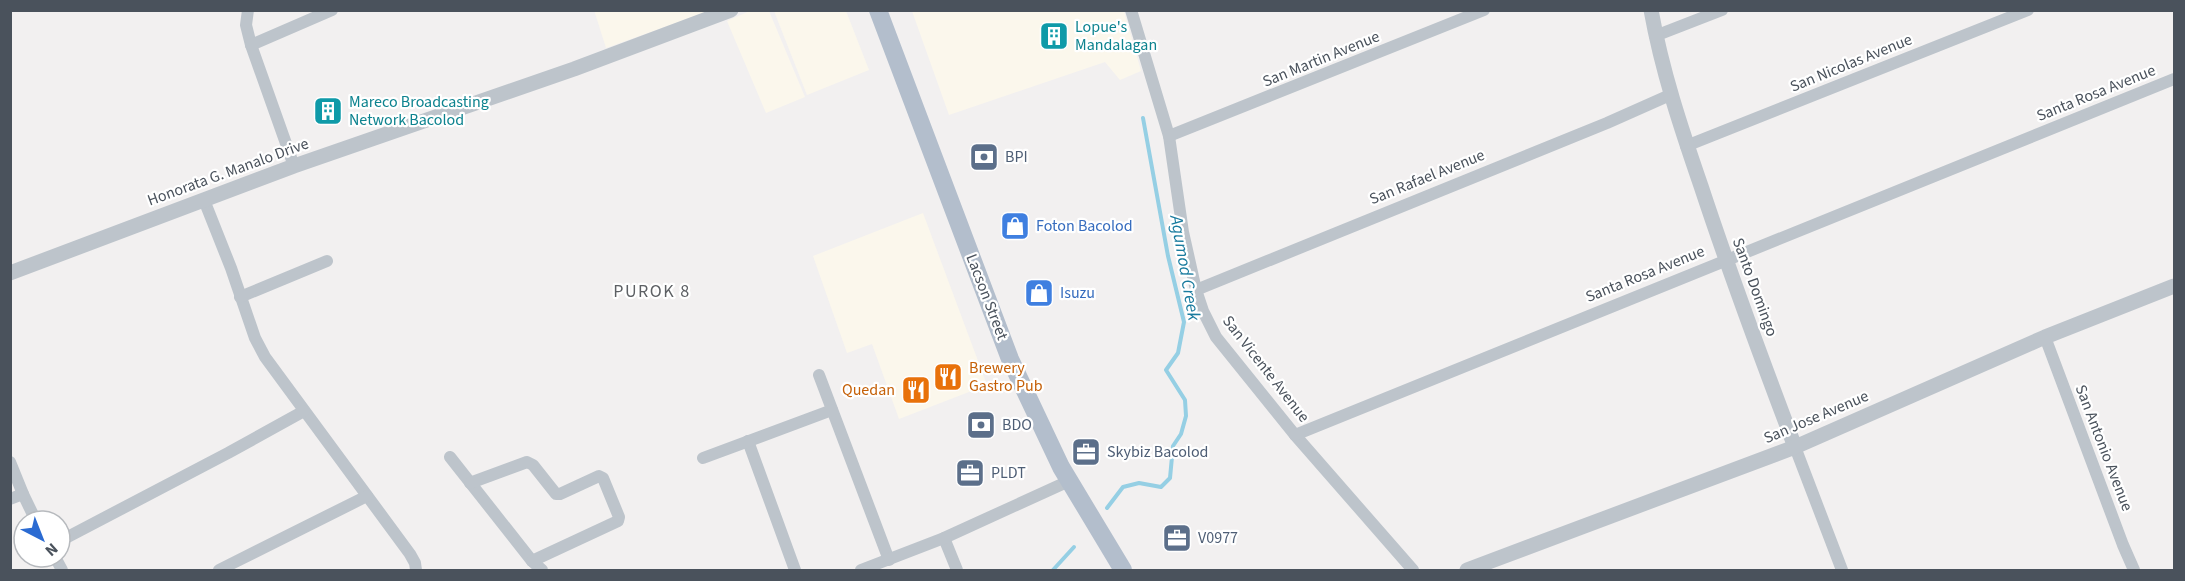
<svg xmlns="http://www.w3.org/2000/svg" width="2185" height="581" viewBox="0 0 2185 581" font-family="'Source Sans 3',sans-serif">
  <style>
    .commercial { fill: #fbf7ec }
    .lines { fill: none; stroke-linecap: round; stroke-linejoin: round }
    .stream { stroke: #95cfe4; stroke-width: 4 }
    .minor { stroke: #bdc4cb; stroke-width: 12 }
    .tertiary { stroke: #bdc4cb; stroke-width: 15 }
    .primary { stroke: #b3becc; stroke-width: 18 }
    .labels { text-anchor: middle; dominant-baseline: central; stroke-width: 4.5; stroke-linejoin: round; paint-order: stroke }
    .culture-label { font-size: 16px; fill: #0d838f; stroke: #fff; text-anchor: start }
    .street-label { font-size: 16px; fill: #4a525c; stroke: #fff }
    .service-label { font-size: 16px; fill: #4e5e75; stroke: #fff; text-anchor: start }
    .shop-label { font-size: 16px; fill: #366cbe; stroke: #fff; text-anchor: start }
    .food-label { font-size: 16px; fill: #c56008; stroke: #fff; text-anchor: start }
    .water-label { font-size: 18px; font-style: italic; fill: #1a7b9e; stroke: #fff }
    .neighbourhood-label { font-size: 18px; letter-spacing: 1.5px; fill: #5d6064; stroke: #fff }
  </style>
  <rect width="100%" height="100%" fill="#f2f0f0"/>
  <!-- commercial -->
  <g class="commercial">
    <path d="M594,10L709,11L606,48Z"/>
    <path d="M752,10L769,11L805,97L766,113L727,21Z"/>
    <path d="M774,11H846L869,70L807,95Z"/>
    <path d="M912,11H1124L1141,71L1120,80L1105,62L949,115Z"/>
    <path d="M923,213L987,385L899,419L872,344L847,353L813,256Z"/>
  </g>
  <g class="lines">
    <!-- stream -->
    <g class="stream">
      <path d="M1107,508L1123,487L1139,483L1161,487L1170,478L1173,446L1181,434L1186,416L1185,400L1166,370L1178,353L1184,322L1168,256L1143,118"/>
      <path d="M1053,570L1074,547"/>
    </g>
    <!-- minor -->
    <g class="minor">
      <path d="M248,10L246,25L251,45L294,166"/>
      <path d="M1131,10L1169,136L1183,232L1196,290L1203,311L1216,337L1295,435L1413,570"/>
      <path d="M1655,36L1722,10"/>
      <path d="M251,45L332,10"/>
      <path d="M1169,136L1484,10"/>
      <path d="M1686,146L2028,10"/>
      <path d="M204,200L231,268L255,338L265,357L410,554L415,563L416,570"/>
      <path d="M1196,290L1607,123L1670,95"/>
      <path d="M240,297L327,261"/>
      <path d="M2045,337L2123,545L2134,570"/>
      <path d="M819,375L889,560"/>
      <path d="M1295,435L2174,79"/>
      <path d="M748,441L795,570"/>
      <path d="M1795,447L1842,570"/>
      <path d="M450,457L532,561L542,570"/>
      <path d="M703,458L832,410"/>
      <path d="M10,462L23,494L36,521"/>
      <path d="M470,483L527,462L533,465L556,494H560L599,476L603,478L619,517L618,521L532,561"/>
      <path d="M10,499L23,494"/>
      <path d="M944,538L957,570"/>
      <path d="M60,541L228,453L304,411"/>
      <path d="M55,557L62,570"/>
      <path d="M219,570L367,496"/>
      <path d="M861,570L944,538L1069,481"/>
    </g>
    <!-- tertiary -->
    <g class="tertiary">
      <path d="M1651,10C1662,71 1681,128 1701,186C1730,274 1762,360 1795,447"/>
      <path d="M10,273L294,166L574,69L731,10"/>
      <path d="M1467,570L1795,447L2045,337L2174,286"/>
    </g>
    <!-- primary -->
    <path class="primary" d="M878,10L1010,359L1061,467L1123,570"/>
  </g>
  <!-- icons -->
  <defs>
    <g id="building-square" transform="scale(1.5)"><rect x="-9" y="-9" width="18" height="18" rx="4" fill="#0f9aa8" stroke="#fff"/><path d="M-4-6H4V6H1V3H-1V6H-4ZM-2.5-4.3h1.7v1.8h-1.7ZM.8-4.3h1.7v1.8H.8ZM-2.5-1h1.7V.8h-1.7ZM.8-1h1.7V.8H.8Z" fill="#fff"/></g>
    <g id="bank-square" transform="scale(1.5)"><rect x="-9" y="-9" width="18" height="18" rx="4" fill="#5c6f8a" stroke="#fff"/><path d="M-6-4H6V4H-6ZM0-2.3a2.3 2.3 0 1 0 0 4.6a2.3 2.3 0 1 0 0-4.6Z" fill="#fff"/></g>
    <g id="shop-square" transform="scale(1.5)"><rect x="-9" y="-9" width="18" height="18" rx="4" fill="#3f7fe0" stroke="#fff"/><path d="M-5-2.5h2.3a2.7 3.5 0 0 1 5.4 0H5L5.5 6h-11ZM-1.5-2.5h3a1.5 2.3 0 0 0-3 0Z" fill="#fff"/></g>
    <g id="restaurant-square" transform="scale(1.5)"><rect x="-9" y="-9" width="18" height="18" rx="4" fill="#e8710a" stroke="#fff"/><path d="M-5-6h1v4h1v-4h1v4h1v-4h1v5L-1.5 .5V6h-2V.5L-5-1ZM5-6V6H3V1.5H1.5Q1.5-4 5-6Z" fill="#fff"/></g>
    <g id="office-square" transform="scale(1.5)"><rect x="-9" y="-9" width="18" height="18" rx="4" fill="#5c6f8a" stroke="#fff"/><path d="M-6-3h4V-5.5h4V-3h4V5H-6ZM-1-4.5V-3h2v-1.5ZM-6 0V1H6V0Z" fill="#fff"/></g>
  </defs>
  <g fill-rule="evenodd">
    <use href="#building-square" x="1054" y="36"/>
    <use href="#building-square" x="328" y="111"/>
    <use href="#bank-square" x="984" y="157"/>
    <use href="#shop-square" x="1015" y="226"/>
    <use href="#shop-square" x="1039" y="293"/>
    <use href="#restaurant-square" x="948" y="377"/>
    <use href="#restaurant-square" x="916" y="390"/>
    <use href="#bank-square" x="981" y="425"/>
    <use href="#office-square" x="1086" y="452"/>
    <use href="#office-square" x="970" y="473"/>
    <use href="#office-square" x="1177" y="538"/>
  </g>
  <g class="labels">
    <!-- culture labels -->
    <g class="culture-label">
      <text x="1075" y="27">Lopue's<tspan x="1075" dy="18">Mandalagan</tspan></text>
      <text x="349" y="102">Mareco Broadcasting<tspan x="349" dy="18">Network Bacolod</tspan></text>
    </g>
    <!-- street labels -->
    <g class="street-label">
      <text transform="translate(1321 59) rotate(-22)">San Martin Avenue</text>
      <text transform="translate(1851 63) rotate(-22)">San Nicolas Avenue</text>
      <text transform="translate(2096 93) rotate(-22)">Santa Rosa Avenue</text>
      <text transform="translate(228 172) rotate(-20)">Honorata G. Manalo Drive</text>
      <text transform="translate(1427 177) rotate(-22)">San Rafael Avenue</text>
      <text transform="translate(1645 274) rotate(-22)">Santa Rosa Avenue</text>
      <text transform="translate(1755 287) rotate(70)">Santo Domingo</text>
      <text transform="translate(987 297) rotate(69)">Lacson Street</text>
      <text transform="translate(1266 369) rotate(52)">San Vicente Avenue</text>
      <text transform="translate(1816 417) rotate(-23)">San Jose Avenue</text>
      <text transform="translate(2104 448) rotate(69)">San Antonio Avenue</text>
    </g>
    <!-- service labels -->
    <g class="service-label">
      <text x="1005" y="157">BPI</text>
      <text x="1002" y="425">BDO</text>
      <text x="1107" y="452">Skybiz Bacolod</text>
      <text x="991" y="473">PLDT</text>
      <text x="1198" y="538">V0977</text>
    </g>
    <!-- shop labels -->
    <g class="shop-label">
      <text x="1036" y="226">Foton Bacolod</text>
      <text x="1060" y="293">Isuzu</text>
    </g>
    <!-- food labels -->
    <g class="food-label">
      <text x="969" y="368">Brewery<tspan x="969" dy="18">Gastro Pub</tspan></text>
      <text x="895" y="390" text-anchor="end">Quedan</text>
    </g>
    <!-- water labels -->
    <g class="water-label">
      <text transform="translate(1185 268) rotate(80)">Agumod Creek</text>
    </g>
    <!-- neighbourhood labels -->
    <g class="neighbourhood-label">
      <text x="652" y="291">PUROK 8</text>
    </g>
  </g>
  <!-- border -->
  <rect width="2185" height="581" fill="none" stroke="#4a525c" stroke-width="24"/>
  <!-- north arrow -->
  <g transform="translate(42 539) rotate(138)"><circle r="28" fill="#ffffff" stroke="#b7babe" stroke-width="1.5"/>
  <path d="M0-4.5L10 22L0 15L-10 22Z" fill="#2b6bd2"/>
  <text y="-9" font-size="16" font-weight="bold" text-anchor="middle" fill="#4a525c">N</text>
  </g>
</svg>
